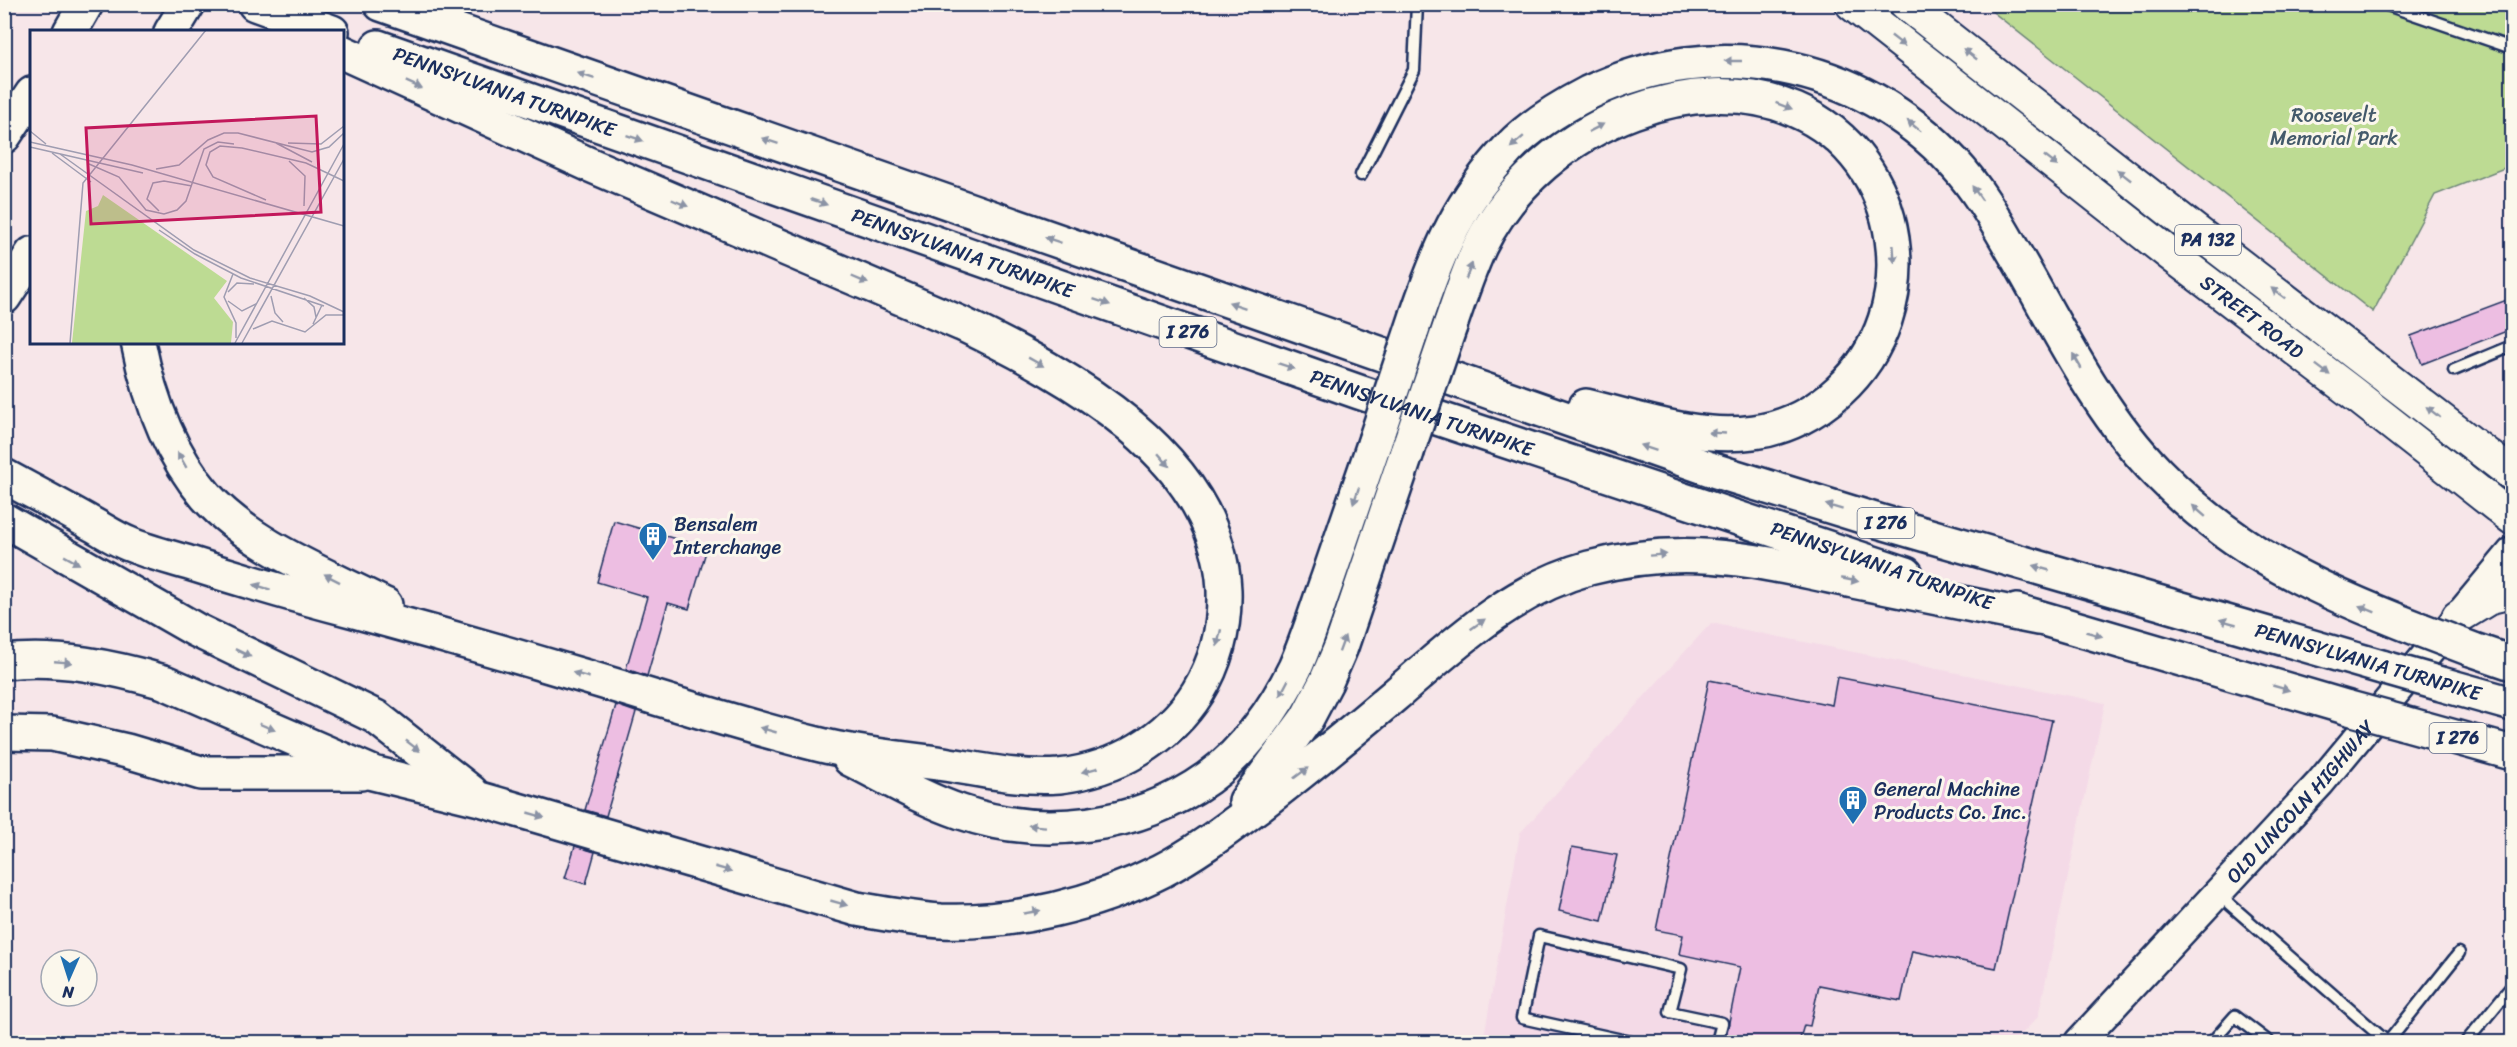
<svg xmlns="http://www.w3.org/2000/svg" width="2517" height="1047" viewBox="0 0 2517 1047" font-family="Sriracha,sans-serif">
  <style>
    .built { fill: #f4dae7 }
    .green { fill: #bddb93; stroke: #6c8578; stroke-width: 1.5 }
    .building { fill: #edbee2; stroke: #1b2f5e; stroke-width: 1.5 }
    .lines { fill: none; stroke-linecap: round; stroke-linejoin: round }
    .lane-casing { stroke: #1b2f5e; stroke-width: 15 }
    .secondary-casing { stroke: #1b2f5e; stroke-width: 33 }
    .primary-casing { stroke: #1b2f5e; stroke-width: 36 }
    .highway-casing { stroke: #1b2f5e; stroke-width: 38 }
    .lane { stroke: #fbf7ec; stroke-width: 10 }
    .secondary { stroke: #fbf7ec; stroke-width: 28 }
    .primary { stroke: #fbf7ec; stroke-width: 32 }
    .highway { stroke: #fbf7ec; stroke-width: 33 }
    .highway-bridge-casing { stroke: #1b2f5e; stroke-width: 38; stroke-linecap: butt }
    .highway-bridge { stroke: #fbf7ec; stroke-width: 33 }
    .oneway { fill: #8b93a5 }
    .labels { text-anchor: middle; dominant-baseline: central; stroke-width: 6; stroke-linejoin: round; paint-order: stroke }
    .shield { fill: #fbf7ec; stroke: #5e6b89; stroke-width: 1.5 }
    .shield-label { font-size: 18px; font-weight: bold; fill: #1b2f5e }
    .street-label { font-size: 20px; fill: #1b2f5e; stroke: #fbf7ec }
    .park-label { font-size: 20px; fill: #445a6b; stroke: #fbf7ec }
    .poi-label { font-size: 20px; fill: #1b2f5e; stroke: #fbf7ec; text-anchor: start }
    .inset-road { fill: none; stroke: #9f9db1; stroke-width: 1.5 }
    .view { fill: #c2185b; fill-opacity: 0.15; stroke: #c2185b; stroke-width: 3 }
    .inset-edge { fill: none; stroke: #1b2f5e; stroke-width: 3 }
  </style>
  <rect width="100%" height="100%" fill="#f7e6e9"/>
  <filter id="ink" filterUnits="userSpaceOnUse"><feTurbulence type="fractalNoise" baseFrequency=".0167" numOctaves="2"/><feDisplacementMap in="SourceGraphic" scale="12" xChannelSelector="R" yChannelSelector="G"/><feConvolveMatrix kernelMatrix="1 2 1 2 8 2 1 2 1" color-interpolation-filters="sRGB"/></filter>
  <g filter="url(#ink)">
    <!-- built -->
    <path class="built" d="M1711,623L2105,703L2038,1017L2014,1042H1483L1520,833Z"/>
    <!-- green -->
    <path class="green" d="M1984,5H2512V165L2435,195L2373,312Z"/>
    <!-- building -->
    <g class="building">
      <path d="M2512,298V329L2422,364L2411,336Z"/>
      <path d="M614,521L707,548L689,609L668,603L647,676L626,669L647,597L597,582Z"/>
      <path d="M1837,677L2052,720L1996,968L1912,951L1901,1001L1819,985L1810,1026L1804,1025L1799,1042H1747L1726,1037L1740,967L1679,954L1683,935L1656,930L1709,680L1832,705Z"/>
      <path d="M616,705L636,712L606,816L585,810Z"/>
      <path d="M575,846L595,852L586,884L565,878Z"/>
      <path d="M1572,847L1617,855L1602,921L1559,911Z"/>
    </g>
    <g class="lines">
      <!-- lane casing -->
      <g class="lane-casing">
        <g id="lane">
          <path d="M2384,4L2512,48"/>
          <path d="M1361,175L1414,70L1417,4"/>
          <path d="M2454,370L2512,346"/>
          <path d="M2218,894L2387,1042"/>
          <path d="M1631,1042L1522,1018L1539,936L1681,969L1670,1012L1722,1023L1717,1042"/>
          <path d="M2212,1042L2235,1016L2269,1042"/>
          <path d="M2388,1042L2459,953"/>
          <path d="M2466,1042L2512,986"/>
        </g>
      </g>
      <!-- secondary casing -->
      <g class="secondary-casing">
        <g id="secondary">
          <path id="s1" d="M2079,1042L2320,783L2512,552"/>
        </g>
      </g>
      <!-- primary casing -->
      <g class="primary-casing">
        <g id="primary">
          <path id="s2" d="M1852,4L2171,255L2350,391L2512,518"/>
          <path d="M1906,4L2193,229L2512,474"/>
          <path d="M2458,617L2491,597L2512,592"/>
        </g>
      </g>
      <!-- highway casing -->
      <g class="highway-casing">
        <g id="highway">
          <path d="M255,4L332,32"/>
          <path d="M381,4L1716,471L1878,521L2385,668"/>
          <path d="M70,32L86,4"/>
          <path d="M171,32L188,4"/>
          <path id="s3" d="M378,47L1359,392L1906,574"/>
          <path d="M4,136L32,94"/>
          <path d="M4,297L32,254"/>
          <path d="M1417,315C1440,248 1460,200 1509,148C1531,125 1561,107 1588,93C1714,33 1859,60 1954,163C1979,190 1997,223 2015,254C2058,328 2097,411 2158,473C2237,554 2318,590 2421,630"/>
          <path d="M1450,326C1459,299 1468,272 1480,246C1511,183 1568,136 1633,112C1684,93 1744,88 1795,110C1907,158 1927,311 1839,391C1816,412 1786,428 1754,432C1697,440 1640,419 1586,406"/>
          <path d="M138,342C149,397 169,453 206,496C250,546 327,575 385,605"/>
          <path d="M4,476C33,492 62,507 90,523C103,530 116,539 129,544C148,552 169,557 189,563C242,580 296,596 351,610C425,630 499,651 573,673C656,697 738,725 821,745C861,755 903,758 944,764C981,770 1021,779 1059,776C1115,770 1168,740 1198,692C1217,661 1225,625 1224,590C1218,456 1068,375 962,324L588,164L342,52"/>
          <path d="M4,520L196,630L376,717L471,792"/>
          <path d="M2017,611L2349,708"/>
          <path d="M2471,649L2512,663"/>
          <path d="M4,662C59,656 112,667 164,682L373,773L480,799L857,909C885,914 912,919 941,921C1014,924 1096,904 1161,871C1196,853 1227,829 1258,806C1305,770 1350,733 1395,695C1454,644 1512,589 1589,568C1687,542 1757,561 1853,581C1914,593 1976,606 2038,618"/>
          <path d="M2441,684L2512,704"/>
          <path d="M2404,723L2512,753"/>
          <path d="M4,733L52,734L127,751L201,773H361"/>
          <path d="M850,759C886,777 922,799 961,812C1042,840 1138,828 1208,778C1245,751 1275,709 1295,668C1308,639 1317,608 1328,578C1343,533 1359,487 1375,441"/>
          <path d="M1246,801L1307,718L1326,682L1341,647L1407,452"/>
        </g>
      </g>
      <!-- lane -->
      <use href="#lane" class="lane"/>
      <!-- secondary -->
      <use href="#secondary" class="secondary"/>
      <!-- primary -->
      <use href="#primary" class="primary"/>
      <!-- highway -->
      <use href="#highway" class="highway"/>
      <!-- highway-bridge casing -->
      <g class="highway-bridge-casing">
        <g id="highway-bridge">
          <path d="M1375,441L1417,315"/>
          <path d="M1407,452L1450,326"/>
          <path d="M2421,630L2471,649"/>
          <path d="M2385,668L2441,684"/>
          <path d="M2349,708L2404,723"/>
        </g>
      </g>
      <!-- highway-bridge -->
      <use href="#highway-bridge" class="highway-bridge"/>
    </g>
    <!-- one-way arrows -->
    <defs><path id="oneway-solid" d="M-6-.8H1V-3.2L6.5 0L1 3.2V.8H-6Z" transform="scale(1.5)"/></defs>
    <g class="oneway">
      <use href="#oneway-solid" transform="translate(1898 41) rotate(38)"/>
      <use href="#oneway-solid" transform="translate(1970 54) rotate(-142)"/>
      <use href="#oneway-solid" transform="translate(1733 61) rotate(180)"/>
      <use href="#oneway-solid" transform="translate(586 76) rotate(-161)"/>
      <use href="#oneway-solid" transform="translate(414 85) rotate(24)"/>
      <use href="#oneway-solid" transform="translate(1784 106) rotate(20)"/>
      <use href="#oneway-solid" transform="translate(1914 126) rotate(-141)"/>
      <use href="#oneway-solid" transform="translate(1596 128) rotate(-27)"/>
      <use href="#oneway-solid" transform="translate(635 138) rotate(19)"/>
      <use href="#oneway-solid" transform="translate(770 141) rotate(-161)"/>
      <use href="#oneway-solid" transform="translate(1517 142) rotate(139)"/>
      <use href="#oneway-solid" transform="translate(2051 161) rotate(38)"/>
      <use href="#oneway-solid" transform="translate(2124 175) rotate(-142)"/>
      <use href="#oneway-solid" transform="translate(1977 193) rotate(-125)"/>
      <use href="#oneway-solid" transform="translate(819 202) rotate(19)"/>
      <use href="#oneway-solid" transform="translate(680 203) rotate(23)"/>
      <use href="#oneway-solid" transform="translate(1053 240) rotate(-161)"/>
      <use href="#oneway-solid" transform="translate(1894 254) rotate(86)"/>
      <use href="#oneway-solid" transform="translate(1469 271) rotate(-68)"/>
      <use href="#oneway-solid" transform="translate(860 280) rotate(23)"/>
      <use href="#oneway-solid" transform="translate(2278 293) rotate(-143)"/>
      <use href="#oneway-solid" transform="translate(1102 302) rotate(19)"/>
      <use href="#oneway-solid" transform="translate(1237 305) rotate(-161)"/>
      <use href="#oneway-solid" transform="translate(2077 361) rotate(-120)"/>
      <use href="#oneway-solid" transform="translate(1036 362) rotate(29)"/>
      <use href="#oneway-solid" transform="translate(1286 366) rotate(19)"/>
      <use href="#oneway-solid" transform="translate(2323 370) rotate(37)"/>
      <use href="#oneway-solid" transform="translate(2433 412) rotate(-142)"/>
      <use href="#oneway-solid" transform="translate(1717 433) rotate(-177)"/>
      <use href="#oneway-solid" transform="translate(1648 448) rotate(-161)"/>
      <use href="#oneway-solid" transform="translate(182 460) rotate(-120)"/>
      <use href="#oneway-solid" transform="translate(1164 460) rotate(49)"/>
      <use href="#oneway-solid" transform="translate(1356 496) rotate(109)"/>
      <use href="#oneway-solid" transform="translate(1834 507) rotate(-163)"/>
      <use href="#oneway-solid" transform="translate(2199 511) rotate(-139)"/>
      <use href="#oneway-solid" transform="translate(1658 555) rotate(-4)"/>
      <use href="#oneway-solid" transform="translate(72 560) rotate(29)"/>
      <use href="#oneway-solid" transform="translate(2041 568) rotate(-164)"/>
      <use href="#oneway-solid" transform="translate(332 578) rotate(-153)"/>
      <use href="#oneway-solid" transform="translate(1850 580) rotate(11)"/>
      <use href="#oneway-solid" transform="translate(262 587) rotate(-163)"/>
      <use href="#oneway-solid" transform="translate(2367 609) rotate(-158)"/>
      <use href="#oneway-solid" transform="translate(2228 622) rotate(-164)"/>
      <use href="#oneway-solid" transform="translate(1478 624) rotate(-35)"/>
      <use href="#oneway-solid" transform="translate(2094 634) rotate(16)"/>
      <use href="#oneway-solid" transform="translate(1219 638) rotate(103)"/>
      <use href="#oneway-solid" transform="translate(1342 644) rotate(-70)"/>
      <use href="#oneway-solid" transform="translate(243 653) rotate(26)"/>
      <use href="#oneway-solid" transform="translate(63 662) rotate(5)"/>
      <use href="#oneway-solid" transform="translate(581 675) rotate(-164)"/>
      <use href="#oneway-solid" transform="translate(1284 688) rotate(118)"/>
      <use href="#oneway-solid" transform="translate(2281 688) rotate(16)"/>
      <use href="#oneway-solid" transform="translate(267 727) rotate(23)"/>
      <use href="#oneway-solid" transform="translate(768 730) rotate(-164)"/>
      <use href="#oneway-solid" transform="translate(413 746) rotate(38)"/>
      <use href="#oneway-solid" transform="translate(1090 770) rotate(165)"/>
      <use href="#oneway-solid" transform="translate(1301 773) rotate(-37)"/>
      <use href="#oneway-solid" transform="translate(536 815) rotate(16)"/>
      <use href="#oneway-solid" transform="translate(1037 826) rotate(-176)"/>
      <use href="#oneway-solid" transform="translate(723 869) rotate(16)"/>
      <use href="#oneway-solid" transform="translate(839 903) rotate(16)"/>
      <use href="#oneway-solid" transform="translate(1032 912) rotate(-10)"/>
    </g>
  </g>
  <!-- icons -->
  <defs>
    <g id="building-pin" transform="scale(1.5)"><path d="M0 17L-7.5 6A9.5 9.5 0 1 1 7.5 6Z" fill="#1f6fb2" stroke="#fbf7ec"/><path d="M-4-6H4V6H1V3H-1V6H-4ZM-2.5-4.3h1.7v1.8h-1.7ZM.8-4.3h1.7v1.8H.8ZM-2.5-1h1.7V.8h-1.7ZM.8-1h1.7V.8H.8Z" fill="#fff"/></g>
  </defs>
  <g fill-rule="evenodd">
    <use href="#building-pin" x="653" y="536"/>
    <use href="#building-pin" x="1853" y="800"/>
  </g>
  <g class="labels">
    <!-- shield labels -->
    <g class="shield">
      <rect x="2175" y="225" width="66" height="30" rx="4.5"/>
      <rect x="1159.5" y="317" width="57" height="30" rx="4.5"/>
      <rect x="1857.5" y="508" width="57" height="30" rx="4.5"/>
      <rect x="2429.5" y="723" width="57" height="30" rx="4.5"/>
    </g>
    <g class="shield-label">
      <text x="2208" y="240">PA 132</text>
      <text x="1188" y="332">I 276</text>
      <text x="1886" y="523">I 276</text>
      <text x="2458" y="738">I 276</text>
    </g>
    <!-- street labels -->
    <g class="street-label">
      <text stroke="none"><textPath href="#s3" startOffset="134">PENNSYLVANIA TURNPIKE</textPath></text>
      <text stroke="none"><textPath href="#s3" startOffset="620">PENNSYLVANIA TURNPIKE</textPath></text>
      <text stroke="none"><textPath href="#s2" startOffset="508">STREET ROAD</textPath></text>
      <text stroke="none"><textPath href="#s3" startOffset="1106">PENNSYLVANIA TURNPIKE</textPath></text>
      <text transform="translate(1882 566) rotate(19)">PENNSYLVANIA TURNPIKE</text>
      <text transform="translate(2368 662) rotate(16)">PENNSYLVANIA TURNPIKE</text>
      <text stroke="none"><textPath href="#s1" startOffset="327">OLD LINCOLN HIGHWAY</textPath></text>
    </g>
    <!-- park labels -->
    <g class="park-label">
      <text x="2334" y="115">Roosevelt<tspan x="2334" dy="23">Memorial Park</tspan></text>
    </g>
    <!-- poi labels -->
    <g class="poi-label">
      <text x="674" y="524">Bensalem<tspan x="674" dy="23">Interchange</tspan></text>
      <text x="1874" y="789">General Machine<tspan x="1874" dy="23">Products Co. Inc.</tspan></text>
    </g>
  </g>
  <!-- overview -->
  <g transform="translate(30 30)">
    <rect width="314" height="314" fill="#f7e6e9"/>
    <path d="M73,165L197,251L184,268L203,292L201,313H42L56,181L68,176Z" fill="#bddb93"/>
    <path class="inset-road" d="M0,101L16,114M0,112L102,135L314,196M246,113L282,132M258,113L291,114L314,96M0,117L113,143M22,123L61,152M30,124L164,220L220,248L280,266L314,282M259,131L275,146L274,176M59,134L89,147L116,180L134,184L147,180L156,171L174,119L188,112L204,114M126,139L149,135L178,110L194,103H208L282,122L299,117L314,103M236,170L183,147L176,135L180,122L190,116L212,118L276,133L314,151M129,181L117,169L123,153L134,151L162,156M129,200L165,224L211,248L294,276M203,244L194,267L206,293V308M198,262L207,253L224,254M241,266L245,283L253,292M274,268L284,277L286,287M198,271L212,281L226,274M283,294L292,275M223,299L242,291L275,302L296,285H313M40,313L53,153L176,0M205,313L314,114M212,313L314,129"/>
    <path class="view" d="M286,86L291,182L61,194L56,98Z"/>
    <rect width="314" height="314" class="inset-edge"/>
  </g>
  <!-- margin -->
  <rect width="2517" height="1047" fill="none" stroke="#fbf7ec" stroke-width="24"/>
  <rect x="12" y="12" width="2493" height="1023" fill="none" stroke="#1b2f5e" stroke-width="2" filter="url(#ink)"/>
  <!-- north arrow -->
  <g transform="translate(69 978) rotate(183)"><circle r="28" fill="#fbf7ec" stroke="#a1a7b3" stroke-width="1.5"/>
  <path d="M0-4.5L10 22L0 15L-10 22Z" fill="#1f6fb2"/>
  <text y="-9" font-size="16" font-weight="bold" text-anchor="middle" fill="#1b2f5e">N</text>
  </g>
</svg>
